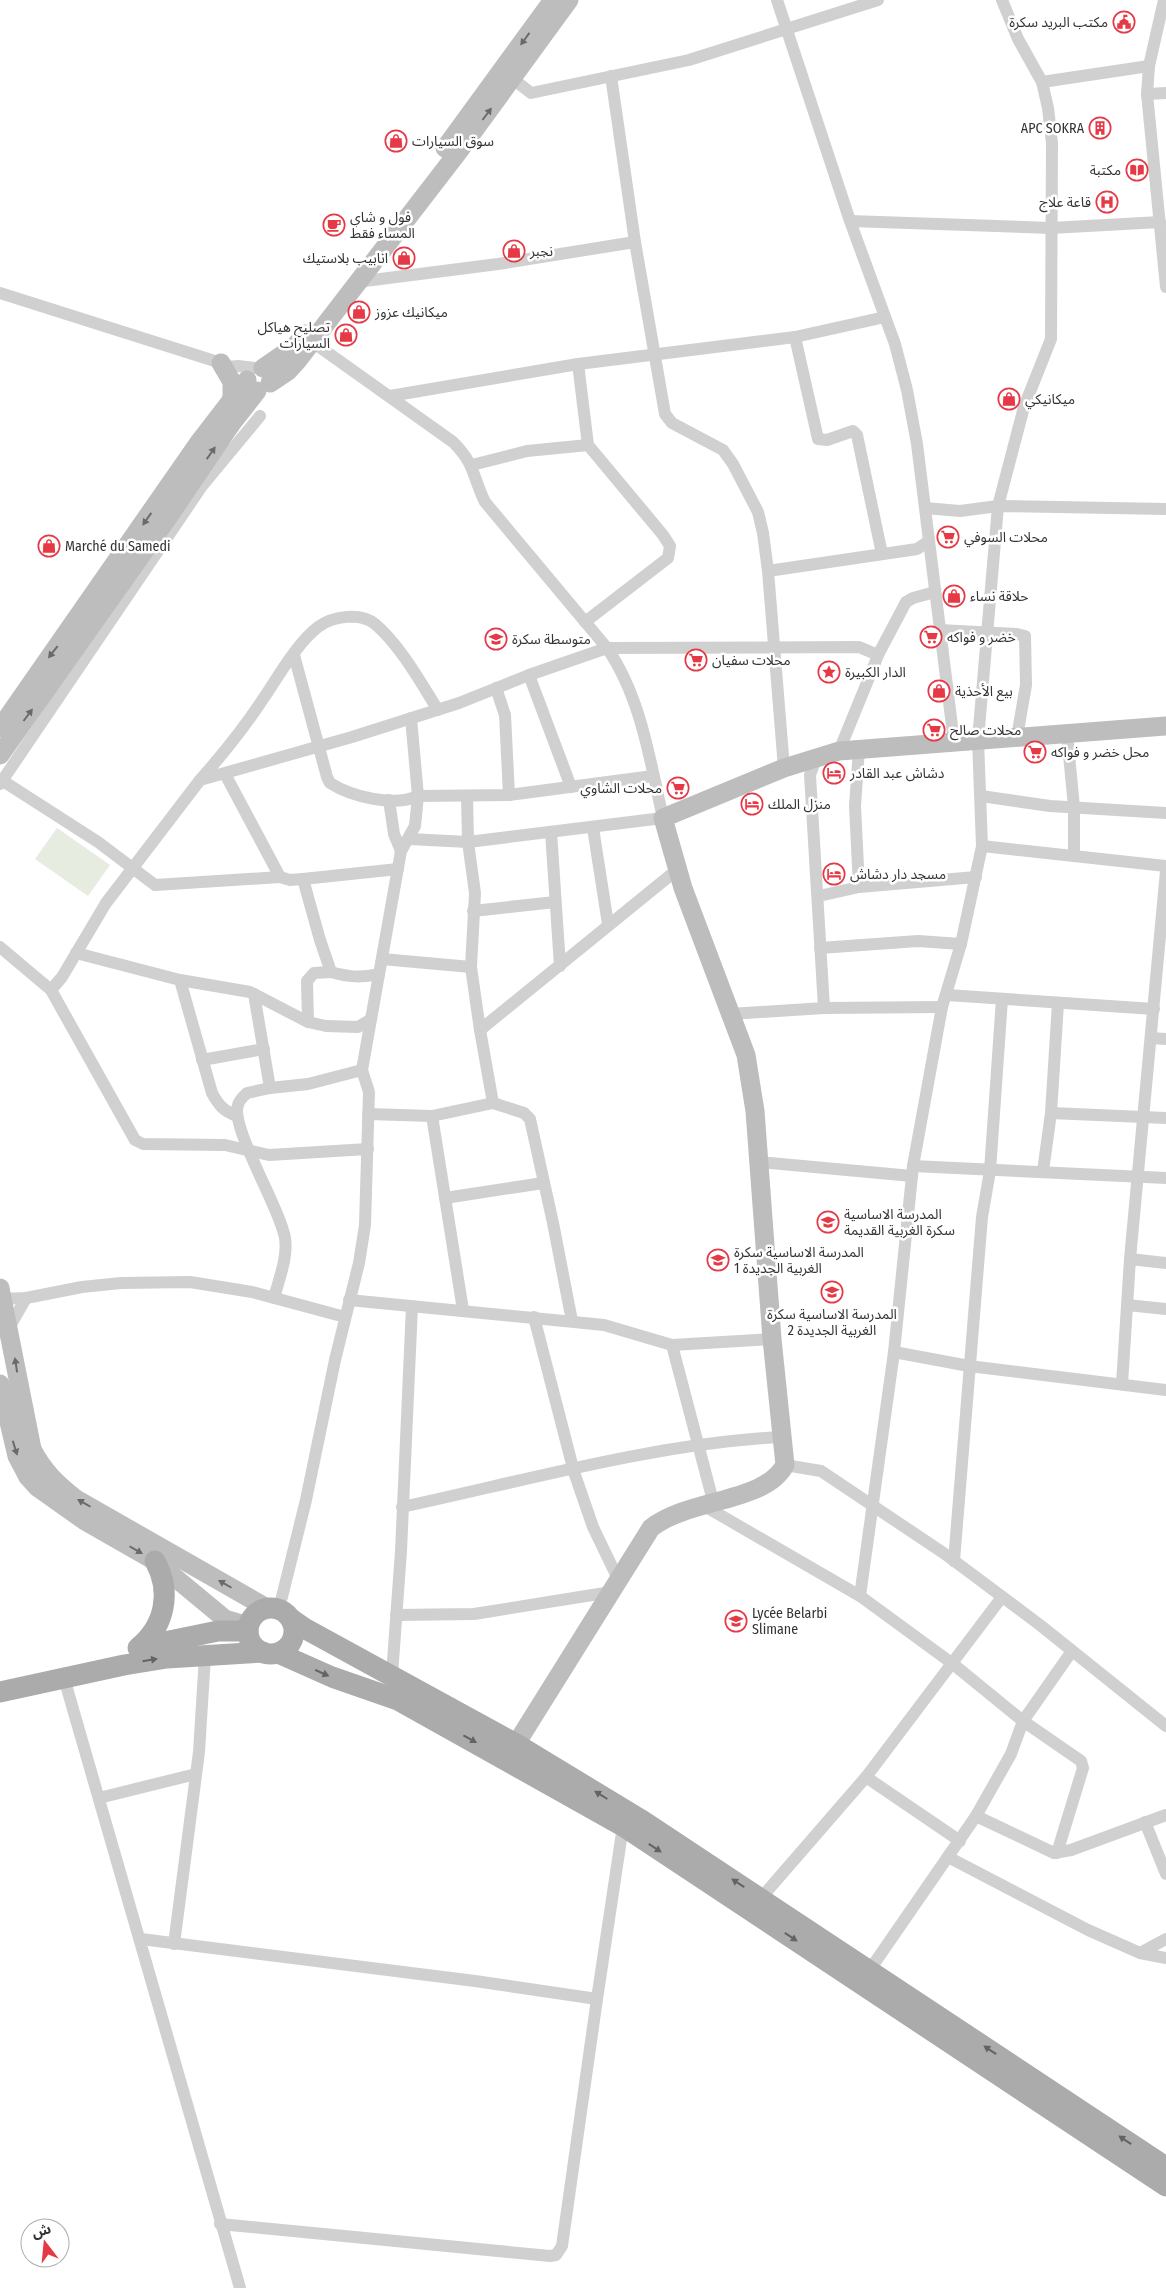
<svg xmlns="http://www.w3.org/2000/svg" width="1166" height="2288" viewBox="0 0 1166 2288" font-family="'Fira Sans Condensed','Noto Sans Arabic',sans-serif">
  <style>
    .green { fill: #e6ecdf }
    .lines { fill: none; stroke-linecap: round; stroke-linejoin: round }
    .street { stroke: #d0d0d0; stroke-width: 12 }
    .secondary { stroke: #bdbdbd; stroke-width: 19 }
    .primary { stroke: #ababab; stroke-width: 21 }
    .oneway { fill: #6a6a6a }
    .oneway2 { fill: #636363 }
    .labels { text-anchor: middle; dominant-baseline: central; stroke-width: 5; stroke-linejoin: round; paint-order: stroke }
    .poi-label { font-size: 14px; fill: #333; stroke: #fff; text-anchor: start }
  </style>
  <rect width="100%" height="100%" fill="#fff"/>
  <!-- green -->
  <path class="green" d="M57,828L110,865L88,896L35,859Z"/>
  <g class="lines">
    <!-- street -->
    <g class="street">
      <path d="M777,0L850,221L895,344L907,390L917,444L954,742"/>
      <path d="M1164,0L1149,66L1147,94L1166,287"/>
      <path d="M611,76L635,242L665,414L672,423L723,450L733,464L758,512L763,533L768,571L784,768"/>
      <path d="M513,79L531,93L689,60L878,0"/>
      <path d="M1042,82L1149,66"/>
      <path d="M1147,94L1166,93"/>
      <path d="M850,221L1051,228L1160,222"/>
      <path d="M357,282L498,264L635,242"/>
      <path d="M0,293L221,363L228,368"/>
      <path d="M795,337L818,439L827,440L853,431L857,435L882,554"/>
      <path d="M307,338L453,442C476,465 472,476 485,502L607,648C641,697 650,761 663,818L468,842L409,839"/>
      <path d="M578,364L588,445L663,535L670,546L668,558L585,622"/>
      <path d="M227,367L238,366L255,368"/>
      <path d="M390,396L578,364L795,337L885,317"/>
      <path d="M472,465L527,451L588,445"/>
      <path d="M925,508L960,511L998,506L1166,509"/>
      <path d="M768,571L917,549L929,541"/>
      <path d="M939,630L1017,634L1025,636L1026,685L1017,737"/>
      <path d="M294,655L327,777L330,783C352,797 394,807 418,796L509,795L653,776"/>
      <path d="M878,655L906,602L913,598L935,592"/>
      <path d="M529,675L571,787"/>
      <path d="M496,688L505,715L509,795"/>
      <path d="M1067,734L1074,807V856"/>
      <path d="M859,749L855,806L859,887"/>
      <path d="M817,756L810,775L824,1008"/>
      <path d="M225,774L280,877L290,880L303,879L320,940L331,972C348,977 361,978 379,974"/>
      <path d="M0,779L98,842L155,885L280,877"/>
      <path d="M200,780C223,754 244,728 263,699C278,677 297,643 318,627C333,616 361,612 375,624C400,645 421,683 438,710"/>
      <path d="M0,784L202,486L260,416"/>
      <path d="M467,796L468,842L475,893L471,967L480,1030L678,869"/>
      <path d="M981,796L1050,806L1166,813"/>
      <path d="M389,800L394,834L401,851"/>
      <path d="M593,828L608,924"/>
      <path d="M551,832L560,966"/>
      <path d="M982,846L1166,866"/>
      <path d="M303,879L398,869"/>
      <path d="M819,896L859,887L976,877"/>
      <path d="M473,911L555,902"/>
      <path d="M0,947L51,990L62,977L106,903L200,780L352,737L459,703L529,675L607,648L859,647L878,655L875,663L839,751"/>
      <path d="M820,948L918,941L961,944"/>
      <path d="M76,953L180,980L250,992L308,1022L326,1026L358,1027L370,1020"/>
      <path d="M382,959L471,967"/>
      <path d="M180,980L212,1093C219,1106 224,1111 237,1116"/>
      <path d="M51,990L135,1140L143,1144L225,1145L269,1155L368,1149"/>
      <path d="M254,994L270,1088L308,1084L362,1070"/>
      <path d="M947,995L1154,1009"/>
      <path d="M730,1014L824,1008L942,1007"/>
      <path d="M308,1022L307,981L314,973L331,972"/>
      <path d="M480,1030L493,1103"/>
      <path d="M1151,1038L1166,1039"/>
      <path d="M202,1060L264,1049"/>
      <path d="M270,1088L247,1093C244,1096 239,1100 238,1105C230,1127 280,1208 285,1238C288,1257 279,1279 274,1298"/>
      <path d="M1051,1113L1166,1118"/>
      <path d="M368,1114L432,1116L493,1103L524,1113L530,1119L553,1223L572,1321"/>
      <path d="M432,1116L463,1310"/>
      <path d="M759,1162L912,1176"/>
      <path d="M913,1166L1166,1178"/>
      <path d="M1043,1171L1051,1113L1058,1003"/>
      <path d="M445,1198L543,1183"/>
      <path d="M1130,1259L1166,1263"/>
      <path d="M0,1299L26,1298L82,1287L121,1283L190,1282L252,1292L345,1317"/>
      <path d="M349,1300L604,1325L672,1345L713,1501"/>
      <path d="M1127,1305L1166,1309"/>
      <path d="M534,1317L574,1472L593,1527L619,1581"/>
      <path d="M6,1329L9,1328L26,1298"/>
      <path d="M672,1345L772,1339"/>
      <path d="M894,1352L969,1366L1166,1390"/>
      <path d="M1122,1384L1130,1259L1166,871"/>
      <path d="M785,1465L821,1471L945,1554L1040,1625L1166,1726"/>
      <path d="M701,1504L860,1596L953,1664L1023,1721L1081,1761L1083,1768L1057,1853"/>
      <path d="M402,1507C528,1480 653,1444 781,1437"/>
      <path d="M954,1561L982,1217L990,1171L1002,999"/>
      <path d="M860,1596L894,1352L913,1166L942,1007L961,944L982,846L978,740L998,506L1024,407L1051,339L1052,143L1048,108L1042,82L1018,39L1002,0"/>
      <path d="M279,1609L306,1500L335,1360L359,1263L365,1225L369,1092L362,1070L401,851L415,826L418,796L411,718"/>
      <path d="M396,1615L474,1614L611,1592"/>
      <path d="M392,1675L401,1551L412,1306"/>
      <path d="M64,1678L240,2288"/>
      <path d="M866,1777L960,1841"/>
      <path d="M99,1798L196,1774"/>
      <path d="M976,1816L1054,1853L1071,1850L1166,1815"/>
      <path d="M1145,1822L1166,1874"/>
      <path d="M948,1857L1088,1930L1140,1953L1166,1958"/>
      <path d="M761,1898L866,1777L1002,1597"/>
      <path d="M141,1939L475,1981L597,1999L623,1826"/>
      <path d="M174,1944L199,1752L205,1656"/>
      <path d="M1140,1953L1166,1939"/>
      <path d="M869,1971L976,1816L1011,1754L1023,1721L1072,1651"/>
      <path d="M220,2224L550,2256L556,2255L562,2246L597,1999"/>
    </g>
    <!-- secondary -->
    <g class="secondary">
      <path d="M445,148L553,0"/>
      <path d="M221,363L232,382V398"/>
      <path d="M263,368L295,346L305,334"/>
      <path d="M270,383L288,371L298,360L459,151L569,0"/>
      <path d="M0,728L200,441L247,380"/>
      <path d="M0,755L169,516L232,423L257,391"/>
      <path d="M0,1288L32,1449C43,1471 57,1484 76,1499L267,1608"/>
      <path d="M0,1384L17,1456L28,1477L37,1487L85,1521L155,1561L225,1619L249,1626"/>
      <path d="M516,1744L651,1528C689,1498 765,1503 785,1465L772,1339L755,1111L746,1055L683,888L663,818L784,768L839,751L1166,726"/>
    </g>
    <!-- primary -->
    <g class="primary">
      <circle cx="271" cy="1631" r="23"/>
      <path d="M291,1619L304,1628L516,1744L643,1821L1166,2167"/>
      <path d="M140,1647L218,1631H248"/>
      <path d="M138,1648C165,1626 172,1592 155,1561"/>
      <path d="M278,1653L332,1677L398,1700L623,1826L1166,2186"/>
      <path d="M0,1692L124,1665L167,1658L263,1652"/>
    </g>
  </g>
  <!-- one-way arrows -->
  <defs><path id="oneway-solid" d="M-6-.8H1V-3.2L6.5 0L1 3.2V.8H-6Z" transform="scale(1.25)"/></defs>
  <g class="oneway">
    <use href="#oneway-solid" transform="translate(525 39) rotate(126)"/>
    <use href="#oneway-solid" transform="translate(487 114) rotate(-53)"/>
    <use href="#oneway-solid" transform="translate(211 453) rotate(-55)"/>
    <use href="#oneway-solid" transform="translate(147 519) rotate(125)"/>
    <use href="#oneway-solid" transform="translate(53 652) rotate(128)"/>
    <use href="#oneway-solid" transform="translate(28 715) rotate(-53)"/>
    <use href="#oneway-solid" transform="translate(16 1365) rotate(-99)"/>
    <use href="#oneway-solid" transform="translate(15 1448) rotate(73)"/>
    <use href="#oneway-solid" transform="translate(84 1503) rotate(-150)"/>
    <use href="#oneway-solid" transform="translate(136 1550) rotate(30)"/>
    <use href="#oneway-solid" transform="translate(225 1584) rotate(-150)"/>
  </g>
  <g class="oneway2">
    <use href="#oneway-solid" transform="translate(150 1660) rotate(-9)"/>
    <use href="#oneway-solid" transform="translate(322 1673) rotate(24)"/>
    <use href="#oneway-solid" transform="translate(470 1739) rotate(29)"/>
    <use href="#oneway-solid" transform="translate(601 1795) rotate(-148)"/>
    <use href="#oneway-solid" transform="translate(655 1848) rotate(33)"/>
    <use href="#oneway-solid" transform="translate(738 1883) rotate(-147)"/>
    <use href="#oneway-solid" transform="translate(791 1937) rotate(34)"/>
    <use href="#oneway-solid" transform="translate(990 2050) rotate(-146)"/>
    <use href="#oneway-solid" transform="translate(1125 2140) rotate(-146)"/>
  </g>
  <!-- icons -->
  <defs>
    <g id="civic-ring" transform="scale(1.125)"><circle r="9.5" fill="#fff" stroke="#e63946" stroke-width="1.5"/><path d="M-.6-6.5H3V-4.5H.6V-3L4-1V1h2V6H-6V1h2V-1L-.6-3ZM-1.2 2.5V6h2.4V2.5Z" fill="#e63946"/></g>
    <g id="building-ring" transform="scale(1.125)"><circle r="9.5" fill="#fff" stroke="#e63946" stroke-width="1.5"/><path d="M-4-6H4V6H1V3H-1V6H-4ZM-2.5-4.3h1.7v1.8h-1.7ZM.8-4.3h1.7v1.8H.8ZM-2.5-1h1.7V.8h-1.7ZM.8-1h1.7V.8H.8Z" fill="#e63946"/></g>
    <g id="shop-ring" transform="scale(1.125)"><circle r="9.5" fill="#fff" stroke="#e63946" stroke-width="1.5"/><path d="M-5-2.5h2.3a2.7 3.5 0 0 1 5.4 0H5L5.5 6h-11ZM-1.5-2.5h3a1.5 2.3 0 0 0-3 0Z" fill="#e63946"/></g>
    <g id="library-ring" transform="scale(1.125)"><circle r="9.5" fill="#fff" stroke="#e63946" stroke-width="1.5"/><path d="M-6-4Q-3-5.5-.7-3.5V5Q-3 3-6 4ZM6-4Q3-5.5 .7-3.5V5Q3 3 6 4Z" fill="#e63946"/></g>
    <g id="hospital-ring" transform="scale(1.125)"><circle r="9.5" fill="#fff" stroke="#e63946" stroke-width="1.5"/><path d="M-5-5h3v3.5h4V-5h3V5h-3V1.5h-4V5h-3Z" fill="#e63946"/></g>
    <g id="cafe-ring" transform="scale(1.125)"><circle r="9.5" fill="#fff" stroke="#e63946" stroke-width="1.5"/><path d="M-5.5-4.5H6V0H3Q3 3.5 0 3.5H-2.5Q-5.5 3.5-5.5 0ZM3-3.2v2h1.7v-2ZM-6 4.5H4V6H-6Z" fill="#e63946"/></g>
    <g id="supermarket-ring" transform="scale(1.125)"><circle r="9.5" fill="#fff" stroke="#e63946" stroke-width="1.5"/><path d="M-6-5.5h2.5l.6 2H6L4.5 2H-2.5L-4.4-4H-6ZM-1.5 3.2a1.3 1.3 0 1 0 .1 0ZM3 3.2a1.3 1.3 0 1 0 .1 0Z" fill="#e63946"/></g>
    <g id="school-ring" transform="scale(1.125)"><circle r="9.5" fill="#fff" stroke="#e63946" stroke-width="1.5"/><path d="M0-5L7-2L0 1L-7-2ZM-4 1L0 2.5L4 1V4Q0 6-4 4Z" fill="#e63946"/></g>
    <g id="sight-ring" transform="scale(1.125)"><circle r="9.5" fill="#fff" stroke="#e63946" stroke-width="1.5"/><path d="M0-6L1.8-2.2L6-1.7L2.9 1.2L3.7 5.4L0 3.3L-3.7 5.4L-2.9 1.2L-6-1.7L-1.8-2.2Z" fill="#e63946"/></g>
    <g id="hotel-ring" transform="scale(1.125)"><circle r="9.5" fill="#fff" stroke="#e63946" stroke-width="1.5"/><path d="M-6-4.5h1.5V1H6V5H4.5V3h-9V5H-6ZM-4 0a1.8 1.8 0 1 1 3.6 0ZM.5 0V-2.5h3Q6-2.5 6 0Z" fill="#e63946"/></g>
  </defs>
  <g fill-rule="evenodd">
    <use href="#civic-ring" x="1124" y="22"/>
    <use href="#building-ring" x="1100" y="128"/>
    <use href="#shop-ring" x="396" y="141"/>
    <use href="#library-ring" x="1137" y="170"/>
    <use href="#hospital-ring" x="1107" y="202"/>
    <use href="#cafe-ring" x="334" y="225"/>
    <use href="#shop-ring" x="514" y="251"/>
    <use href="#shop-ring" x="404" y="258"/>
    <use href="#shop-ring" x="359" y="312"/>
    <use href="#shop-ring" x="346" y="335"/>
    <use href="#shop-ring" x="1009" y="399"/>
    <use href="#supermarket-ring" x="948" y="537"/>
    <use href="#shop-ring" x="49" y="546"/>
    <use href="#shop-ring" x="954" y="596"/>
    <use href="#supermarket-ring" x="931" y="637"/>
    <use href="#school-ring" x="496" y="639"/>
    <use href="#supermarket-ring" x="696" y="660"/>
    <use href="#sight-ring" x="829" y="672"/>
    <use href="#shop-ring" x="939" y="691"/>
    <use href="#supermarket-ring" x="934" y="730"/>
    <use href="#supermarket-ring" x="1035" y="752"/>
    <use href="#hotel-ring" x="834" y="773"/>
    <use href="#supermarket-ring" x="678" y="788"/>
    <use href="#hotel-ring" x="752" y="804"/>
    <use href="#hotel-ring" x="834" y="874"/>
    <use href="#school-ring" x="828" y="1222"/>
    <use href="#school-ring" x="718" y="1260"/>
    <use href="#school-ring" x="832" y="1292"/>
    <use href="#school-ring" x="736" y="1621"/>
  </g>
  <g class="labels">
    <!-- poi labels -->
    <g class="poi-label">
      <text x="1108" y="22" text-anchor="end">مكتب البريد سكرة</text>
      <text x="1084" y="128" text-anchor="end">APC SOKRA</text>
      <text x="412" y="141">سوق السيارات</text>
      <text x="1121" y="170" text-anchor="end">مكتبة</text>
      <text x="1091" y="202" text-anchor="end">قاعة علاج</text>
      <text x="350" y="217">فول و شاي<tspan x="350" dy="16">المساء فقط</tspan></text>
      <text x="530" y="251">نجبر</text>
      <text x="388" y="258" text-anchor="end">انابيب بلاستيك</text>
      <text x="375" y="312">ميكانيك عزوز</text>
      <text x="330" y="327" text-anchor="end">تصليح هياكل<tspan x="330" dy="16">السيارات</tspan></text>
      <text x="1025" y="399">ميكانيكي</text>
      <text x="964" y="537">محلات السوفي</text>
      <text x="65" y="546">Marché du Samedi</text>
      <text x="970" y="596">حلاقة نساء</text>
      <text x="947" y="637">خضر و فواكه</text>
      <text x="512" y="639">متوسطة سكرة</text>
      <text x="712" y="660">محلات سفيان</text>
      <text x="845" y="672">الدار الكبيرة</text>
      <text x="955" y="691">بيع الأحذية</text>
      <text x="950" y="730">محلات صالح</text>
      <text x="1051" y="752">محل خضر و فواكه</text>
      <text x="850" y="773">دشاش عبد القادر</text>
      <text x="662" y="788" text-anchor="end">محلات الشاوي</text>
      <text x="768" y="804">منزل الملك</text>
      <text x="850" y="874">مسجد دار دشاش</text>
      <text x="844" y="1214">المدرسة الاساسية<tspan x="844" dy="16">سكرة الغربية القديمة</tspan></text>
      <text x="734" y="1252">المدرسة الاساسية سكرة<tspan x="734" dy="16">الغربية الجديدة 1</tspan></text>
      <text x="832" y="1314" text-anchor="middle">المدرسة الاساسية سكرة<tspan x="832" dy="16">الغربية الجديدة 2</tspan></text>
      <text x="752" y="1613">Lycée Belarbi<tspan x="752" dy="16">Slimane</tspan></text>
    </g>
  </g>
  <!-- north arrow -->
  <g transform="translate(45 2243) rotate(344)"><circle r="24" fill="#ffffff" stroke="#adadad"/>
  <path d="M0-4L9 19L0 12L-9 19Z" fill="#e63946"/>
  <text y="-8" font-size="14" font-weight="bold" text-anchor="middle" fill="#333333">ش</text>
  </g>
</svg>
